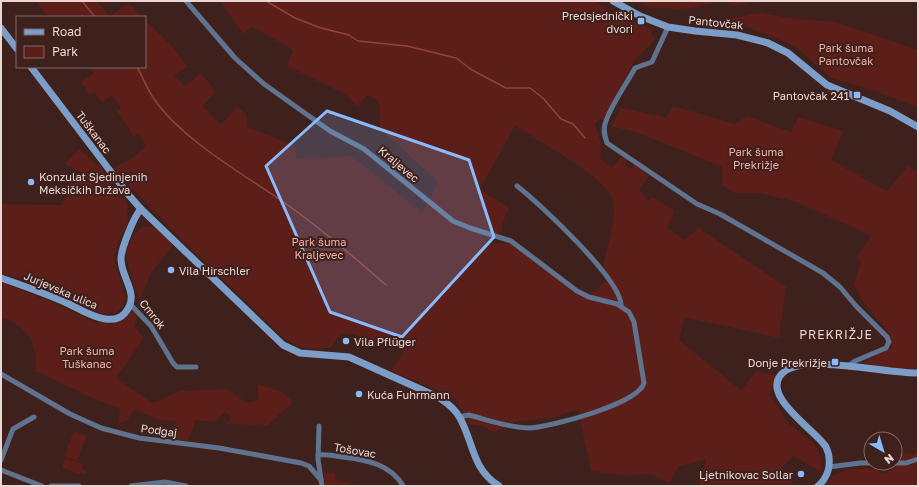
<svg xmlns="http://www.w3.org/2000/svg" width="919" height="487" viewBox="0 0 919 487" font-family="'Golos Text',sans-serif">
  <style>
    .green { fill: #5b1e18; fill-rule: evenodd }
    .lines { fill: none; stroke-linecap: round; stroke-linejoin: round }
    .stream { stroke: #90433a; stroke-width: 1.5 }
    .street { stroke: #5f738e; stroke-width: 5 }
    .secondary { stroke: #7c9dc7; stroke-width: 7 }
    .marked { fill: #88bafc; fill-opacity: 0.2; stroke: #88bafc; stroke-width: 3; stroke-linejoin: round }
    .poi-dot { fill: #88bafc; stroke: #3e211d; stroke-width: 1.5 }
    .labels { text-anchor: middle; dominant-baseline: central; stroke-width: 4; stroke-linejoin: round; paint-order: stroke }
    .poi-label { font-size: 11px; fill: #ead6d3; stroke: #3e211d; text-anchor: end }
    .street-label { font-size: 11px; fill: #ead6d3; stroke: #3e211d }
    .park-label { font-size: 11px; fill: #f3afa5; stroke: #3e211d }
    .neighbourhood-label { font-size: 12px; letter-spacing: 1px; fill: #ead6d3; stroke: #3e211d }
  </style>
  <rect width="100%" height="100%" fill="#3e211d"/>
  <!-- green -->
  <g class="green">
    <path d="M36,1H98L97,2L110,16L129,3L142,17H48Z"/>
    <path d="M220,1H594L612,12L653,30L651,35L655,39L633,63L604,120L600,118L595,124L601,143L600,158L611,168L621,157L628,159L625,165L631,169L635,164L649,176L639,190L649,201L653,197L675,211L667,227L684,240L699,228L786,287L779,338L684,317L679,340L741,390L757,371L776,376L770,395L788,423L812,441L822,457L821,472L793,456L782,467L794,486H699L706,459L678,467L670,483L650,474L624,475L591,471L578,409L554,417L515,422L493,433L482,426L469,424L454,397L391,371L404,352L370,338L342,333L331,347C311,350 304,350 286,340L184,242L113,169L134,157L146,146L138,133L131,137L133,135L117,111L121,108L112,95L102,102L94,92L89,95L81,82L94,73L89,67H145V20L171,45L188,67L174,75L185,86L201,73L216,92L202,106L221,125L237,106L246,114L248,128L264,133L295,147L297,159L352,156L422,213L438,182L380,128L379,102L368,95L358,106L343,93L287,66L293,50L253,27L243,34ZM515,126C536,139 604,177 612,197C618,215 607,248 603,267L611,279L584,297L575,292L521,251L507,243L487,244L485,240L502,231V224L509,208L480,189Z"/>
    <path d="M627,1H760L734,6L722,1L687,9L657,8Z"/>
    <path d="M761,13L797,19L836,22L918,50V103L916,107L870,89L831,78L795,46L726,19Z"/>
    <path d="M673,106L735,124L747,116L791,132L798,117L843,131L831,160L887,191L908,166L918,172V368L899,369L862,363L892,348C895,332 873,317 865,304C860,298 857,291 854,284L861,262L857,257L871,236L797,202L759,193H735L722,185V167L639,133L611,126L621,108L666,117Z"/>
    <path d="M79,149L99,166L127,203L128,224L118,241L115,256V263L126,299L123,306L115,313H100L28,280L1,273V204L62,205L70,189L82,173L65,164Z"/>
    <path d="M143,226L153,227L174,244L151,273L139,301L125,253L134,235Z"/>
    <path d="M1,282L52,302L94,322L110,324L122,321L132,311L137,315L135,328L144,338L116,378L153,403L180,391L227,389L247,403L258,400V384L282,392L293,402L268,425L226,424L232,417L224,412L215,422L196,420L188,441L172,439L176,421L158,420L134,409L128,419L118,424L120,408L101,402L35,371C35,364 36,356 34,349C31,333 15,321 1,317Z"/>
    <path d="M74,431L87,436L77,461L64,456Z"/>
    <path d="M918,450V486H825C837,467 854,470 875,468L880,473H886L891,470L890,465L895,463V452L913,454Z"/>
    <path d="M65,458L83,464L82,468L86,470L85,474L81,472L80,474L62,468Z"/>
    <path d="M323,461L325,473H336L335,480L361,486H325Z"/>
  </g>
  <g class="lines">
    <!-- stream -->
    <g class="stream">
      <path d="M82,1L95,17"/>
      <path d="M266,1L295,18L321,28L349,35L358,41L407,46L456,58L472,70L506,88H530L543,98L561,119L573,124L585,138"/>
      <path d="M137,67C143,77 147,89 154,99C184,142 247,176 289,206C323,230 354,257 386,285"/>
    </g>
    <!-- street -->
    <g class="street">
      <path d="M186,1L235,58L264,84L330,131L364,149L453,221L470,228L511,241L577,291L589,297L617,304L629,312L634,322L644,383C638,404 551,427 529,428C510,428 488,420 469,415L459,417"/>
      <path d="M668,27L652,62L635,68C626,85 610,106 605,124C603,131 605,137 607,143L697,204L720,214L823,273L840,287L856,306L887,337L889,342L886,348L855,361L848,366"/>
      <path d="M517,186C538,202 623,281 621,306"/>
      <path d="M130,304L151,326L173,363L177,367H196"/>
      <path d="M1,374L70,414L101,428L139,438L219,448L301,463L309,466L321,480"/>
      <path d="M319,426L318,459L322,486"/>
      <path d="M318,455C326,454 335,456 343,457C366,460 391,464 403,486"/>
      <path d="M1,460L13,429L34,417"/>
      <path d="M829,467L860,463H906L918,459"/>
      <path d="M1,470L42,486"/>
      <path d="M51,486H79"/>
      <path d="M131,486L165,482L186,486"/>
    </g>
    <!-- secondary -->
    <g class="secondary">
      <path d="M613,1L640,16L668,27L695,31L737,35L768,43L788,53L827,85L890,111L918,127"/>
      <path d="M1,28L17,49"/>
      <path d="M31,67L127,193L141,209L283,345L300,353L349,357L438,397C446,402 455,409 460,418C474,444 472,469 499,486"/>
      <path d="M1,278C24,286 47,294 69,304C81,310 92,317 105,319C112,320 120,319 125,313C141,294 121,279 121,259C121,249 134,216 141,209"/>
      <path d="M818,486C823,482 826,477 828,471C830,463 830,455 826,447C817,431 755,393 785,371C808,354 889,374 918,373"/>
    </g>
  </g>
  <!-- marked area -->
  <path class="marked" d="M327,111L469,160L494,237L402,337L330,312L266,166Z"/>
  <!-- markers -->
  <g class="poi-dot">
    <rect x="637" y="17" width="8" height="8" rx="2"/>
    <rect x="853" y="91" width="8" height="8" rx="2"/>
    <circle cx="31" cy="182" r="4"/>
    <circle cx="171" cy="270" r="4"/>
    <circle cx="346" cy="341" r="4"/>
    <rect x="831" y="358" width="8" height="8" rx="2"/>
    <circle cx="359" cy="394" r="4"/>
    <circle cx="801" cy="474" r="4"/>
  </g>
  <g class="labels">
    <!-- poi labels -->
    <g class="poi-label">
      <text x="633" y="15">Predsjednički<tspan x="633" dy="13">dvori</tspan></text>
      <text x="849" y="95">Pantovčak 241</text>
      <text x="39" y="176" text-anchor="start">Konzulat Sjedinjenih<tspan x="39" dy="13">Meksičkih Država</tspan></text>
      <text x="179" y="270" text-anchor="start">Vila Hirschler</text>
      <text x="354" y="341" text-anchor="start">Vila Pflüger</text>
      <text x="827" y="362">Donje Prekrižje</text>
      <text x="367" y="394" text-anchor="start">Kuća Fuhrmann</text>
      <text x="793" y="474">Ljetnikovac Sollar</text>
    </g>
    <!-- street labels -->
    <g class="street-label">
      <text transform="translate(716 22) rotate(6)">Pantovčak</text>
      <text transform="translate(94 132) rotate(53)">Tuškanac</text>
      <text transform="translate(399 164) rotate(40)">Kraljevec</text>
      <text transform="translate(61 290) rotate(23)">Jurjevska ulica</text>
      <text transform="translate(153 314) rotate(51)">Cmrok</text>
      <text transform="translate(159 430) rotate(8)">Podgaj</text>
      <text transform="translate(355 450) rotate(10)">Tošovac</text>
    </g>
    <!-- park labels -->
    <g class="park-label">
      <text x="846" y="47">Park šuma<tspan x="846" dy="13">Pantovčak</tspan></text>
      <text x="756" y="151">Park šuma<tspan x="756" dy="13">Prekrižje</tspan></text>
      <text x="319" y="241">Park šuma<tspan x="319" dy="13">Kraljevec</tspan></text>
      <text x="87" y="350">Park šuma<tspan x="87" dy="13">Tuškanac</tspan></text>
    </g>
    <!-- neighbourhood labels -->
    <g class="neighbourhood-label">
      <text x="836" y="334">PREKRIŽJE</text>
    </g>
  </g>
  <!-- border -->
  <rect width="919" height="487" fill="none" stroke="#ead6d3" stroke-width="4"/>
  <!-- legend -->
  <rect x="16" y="16" width="130" height="52" fill="#3e211d" stroke="#836966"/>
  <rect x="24" y="29" width="20" height="6" fill="#7c9dc7" stroke="#836966"/>
  <text x="52" y="36" font-size="12" fill="#ead6d3">Road</text>
  <rect x="24" y="46" width="20" height="12" fill="#5b1e18" stroke="#836966"/>
  <text x="52" y="56" font-size="12" fill="#ead6d3">Park</text>
  <!-- north arrow -->
  <g transform="translate(883 451) rotate(142)"><circle r="19" fill="#3e211d" stroke="#836966"/>
  <path d="M0-3L7 15L0 10L-7 15Z" fill="#88bafc"/>
  <text y="-6" font-size="11" font-weight="bold" text-anchor="middle" fill="#ead6d3">N</text>
  </g>
</svg>
